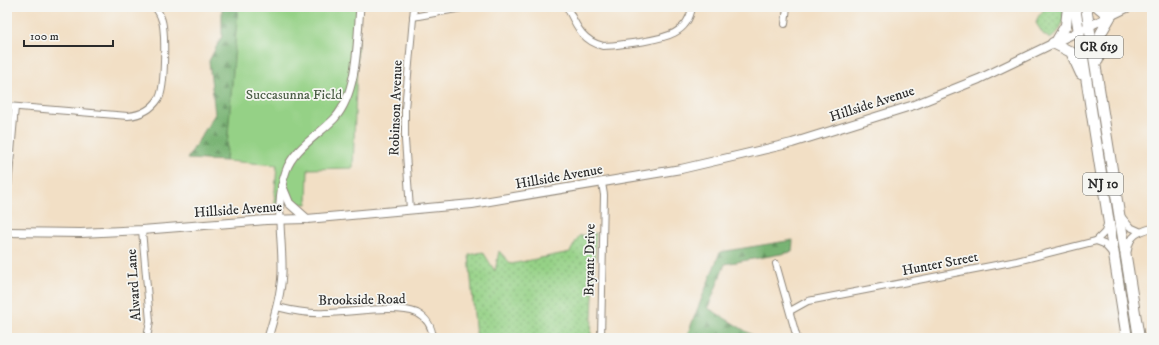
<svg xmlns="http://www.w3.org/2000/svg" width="1159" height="345" viewBox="0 0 1159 345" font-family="'IM FELL DW Pica',serif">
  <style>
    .grass { fill: url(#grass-dots); stroke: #607e58 }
    .forest { fill: url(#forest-firs); stroke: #526f4f }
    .park { fill: #95d186; stroke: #607e58 }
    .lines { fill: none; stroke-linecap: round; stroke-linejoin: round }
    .minor-casing { stroke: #8e8578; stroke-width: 8 }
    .tertiary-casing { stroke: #8e8578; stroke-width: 9 }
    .secondary-casing { stroke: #8e8578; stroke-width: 10 }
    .trunk-casing { stroke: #8e8578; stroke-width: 12 }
    .minor { stroke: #fff; stroke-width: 6 }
    .tertiary { stroke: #fff; stroke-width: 7 }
    .secondary { stroke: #fff; stroke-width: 8 }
    .trunk { stroke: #fff; stroke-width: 10 }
    .labels { text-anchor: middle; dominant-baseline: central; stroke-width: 3.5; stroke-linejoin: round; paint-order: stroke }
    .shield { fill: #f6f6f2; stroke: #686867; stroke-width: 1 }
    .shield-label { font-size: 13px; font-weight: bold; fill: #2b2b2b }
    .park-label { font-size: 14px; fill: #4b5d46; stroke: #f6f6f2 }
    .street-label { font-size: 14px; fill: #2b2b2b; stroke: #f6f6f2 }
  </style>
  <defs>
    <pattern id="grass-dots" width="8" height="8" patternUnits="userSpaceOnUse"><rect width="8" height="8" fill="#95d186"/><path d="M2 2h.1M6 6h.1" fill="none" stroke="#7aaa6e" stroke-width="1.8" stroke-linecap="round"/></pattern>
    <pattern id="forest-firs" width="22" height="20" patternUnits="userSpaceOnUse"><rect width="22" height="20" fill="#78b373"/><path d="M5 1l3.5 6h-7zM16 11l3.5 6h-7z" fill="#63925f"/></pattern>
  </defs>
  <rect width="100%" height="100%" fill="#f6f6f2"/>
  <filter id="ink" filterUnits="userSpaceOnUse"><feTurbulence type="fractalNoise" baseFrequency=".025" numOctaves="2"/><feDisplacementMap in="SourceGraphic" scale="8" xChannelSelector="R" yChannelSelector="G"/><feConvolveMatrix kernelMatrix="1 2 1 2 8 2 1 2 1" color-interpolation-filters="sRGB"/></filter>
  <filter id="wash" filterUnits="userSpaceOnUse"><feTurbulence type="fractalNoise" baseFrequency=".012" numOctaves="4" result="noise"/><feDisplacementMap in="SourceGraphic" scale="16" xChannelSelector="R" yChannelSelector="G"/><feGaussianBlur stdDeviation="0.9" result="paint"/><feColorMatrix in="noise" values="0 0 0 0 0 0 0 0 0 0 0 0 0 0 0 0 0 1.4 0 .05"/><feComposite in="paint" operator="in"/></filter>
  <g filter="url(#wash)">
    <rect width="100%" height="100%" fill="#f2dfc5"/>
    <!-- grass -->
    <g class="grass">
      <path d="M1046,7H1064C1065,20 1061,32 1050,39L1043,34L1036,23L1038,17Z"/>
      <path d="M1098,121L1102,134L1118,227H1113Z"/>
      <path d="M1118,229L1135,338H1131L1114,230Z"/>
      <path d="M596,233L591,338H476L469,255L483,252L495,271L499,251L511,264L570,252L579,236Z"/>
    </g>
    <!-- forest -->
    <g class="forest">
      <path d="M222,7H238L226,161L187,159L215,114L209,61L222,36Z"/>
      <path d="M793,240L792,252L725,264L708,308L757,338H686L720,252Z"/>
    </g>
    <!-- park -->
    <path class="park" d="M238,7H359L353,168L308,169L307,204L274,203L277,165L226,161Z"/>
  </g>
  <g filter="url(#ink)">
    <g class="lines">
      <!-- minor casing -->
      <g class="minor-casing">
        <g id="minor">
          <path d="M567,7C576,25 582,41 603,46C616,46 628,43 640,42C663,38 688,35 692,7"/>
          <path d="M413,17L467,7"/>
          <path d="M785,24L787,7"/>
          <path d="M7,106L128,116C141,115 152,109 159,98C165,88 166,29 161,18C160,14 157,10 155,7"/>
          <path d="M7,198L15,107"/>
          <path d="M410,209L405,140V109L414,7"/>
          <path d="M1121,216L1130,227L1139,231"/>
          <path d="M142,230L150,321L147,338"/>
          <path d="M1096,241L1104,244L1112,253"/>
          <path d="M1128,250C1130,235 1138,232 1152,228"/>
          <path d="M776,264L797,338"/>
          <path d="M277,307C293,311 309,314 325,313C349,313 397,304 417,313C427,318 432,328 433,338"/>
          <path d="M790,311L808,301L1017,261L1096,241L1105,232L1107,224"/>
          <path d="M601,338L604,195L602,183"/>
        </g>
      </g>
      <!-- tertiary casing -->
      <g class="tertiary-casing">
        <path id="tertiary" d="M268,338C274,317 281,295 282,273C283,238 274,204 286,171C293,149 320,134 335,118C358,92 357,40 360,7"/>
      </g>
      <!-- secondary casing -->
      <g class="secondary-casing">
        <g id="secondary">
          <path d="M282,186L289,203L307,219"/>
          <path d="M7,232L81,233L142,230L266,220L307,219L472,204L681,169L792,143L914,105L979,79L1129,7"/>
        </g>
      </g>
      <!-- trunk casing -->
      <g class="trunk-casing">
        <g id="trunk">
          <path d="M1075,7L1127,338"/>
          <path d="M1086,7L1139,338"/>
          <path d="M1098,7L1104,12L1112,14L1101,33L1098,60"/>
          <path d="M1056,42L1066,25L1068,7"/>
          <path d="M1053,43L1071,52L1081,74"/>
        </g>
      </g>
      <!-- minor -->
      <use href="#minor" class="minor"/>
      <!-- tertiary -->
      <use href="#tertiary" class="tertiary"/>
      <!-- secondary -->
      <use href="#secondary" class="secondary"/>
      <!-- trunk -->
      <use href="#trunk" class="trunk"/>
    </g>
  </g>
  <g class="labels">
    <!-- shield labels -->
    <g class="shield">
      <rect x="1075" y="36" width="48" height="22" rx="3"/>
      <rect x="1083" y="173" width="40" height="22" rx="3"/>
    </g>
    <g class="shield-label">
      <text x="1099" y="47">CR 619</text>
      <text x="1103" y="184">NJ 10</text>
    </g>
    <!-- park labels -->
    <g class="park-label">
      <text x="294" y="95">Succasunna Field</text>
    </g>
    <!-- street labels -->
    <g class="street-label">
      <text transform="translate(872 104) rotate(-18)">Hillside Avenue</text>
      <text transform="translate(396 108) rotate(-88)">Robinson Avenue</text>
      <text transform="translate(559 177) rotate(-10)">Hillside Avenue</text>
      <text transform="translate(238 210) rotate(-4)">Hillside Avenue</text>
      <text transform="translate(590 260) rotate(-89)">Bryant Drive</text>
      <text transform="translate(940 264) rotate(-11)">Hunter Street</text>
      <text transform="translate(134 285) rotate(-94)">Alward Lane</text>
      <text transform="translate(362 300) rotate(-1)">Brookside Road</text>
    </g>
  </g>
  <!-- margin -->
  <rect width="1159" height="345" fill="none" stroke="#f6f6f2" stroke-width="24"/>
  <!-- scale -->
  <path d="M24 40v6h89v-6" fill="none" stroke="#2b2b2b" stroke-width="2"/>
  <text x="30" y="40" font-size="12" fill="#2b2b2b" stroke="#f6f6f2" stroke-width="3" paint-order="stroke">100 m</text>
</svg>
